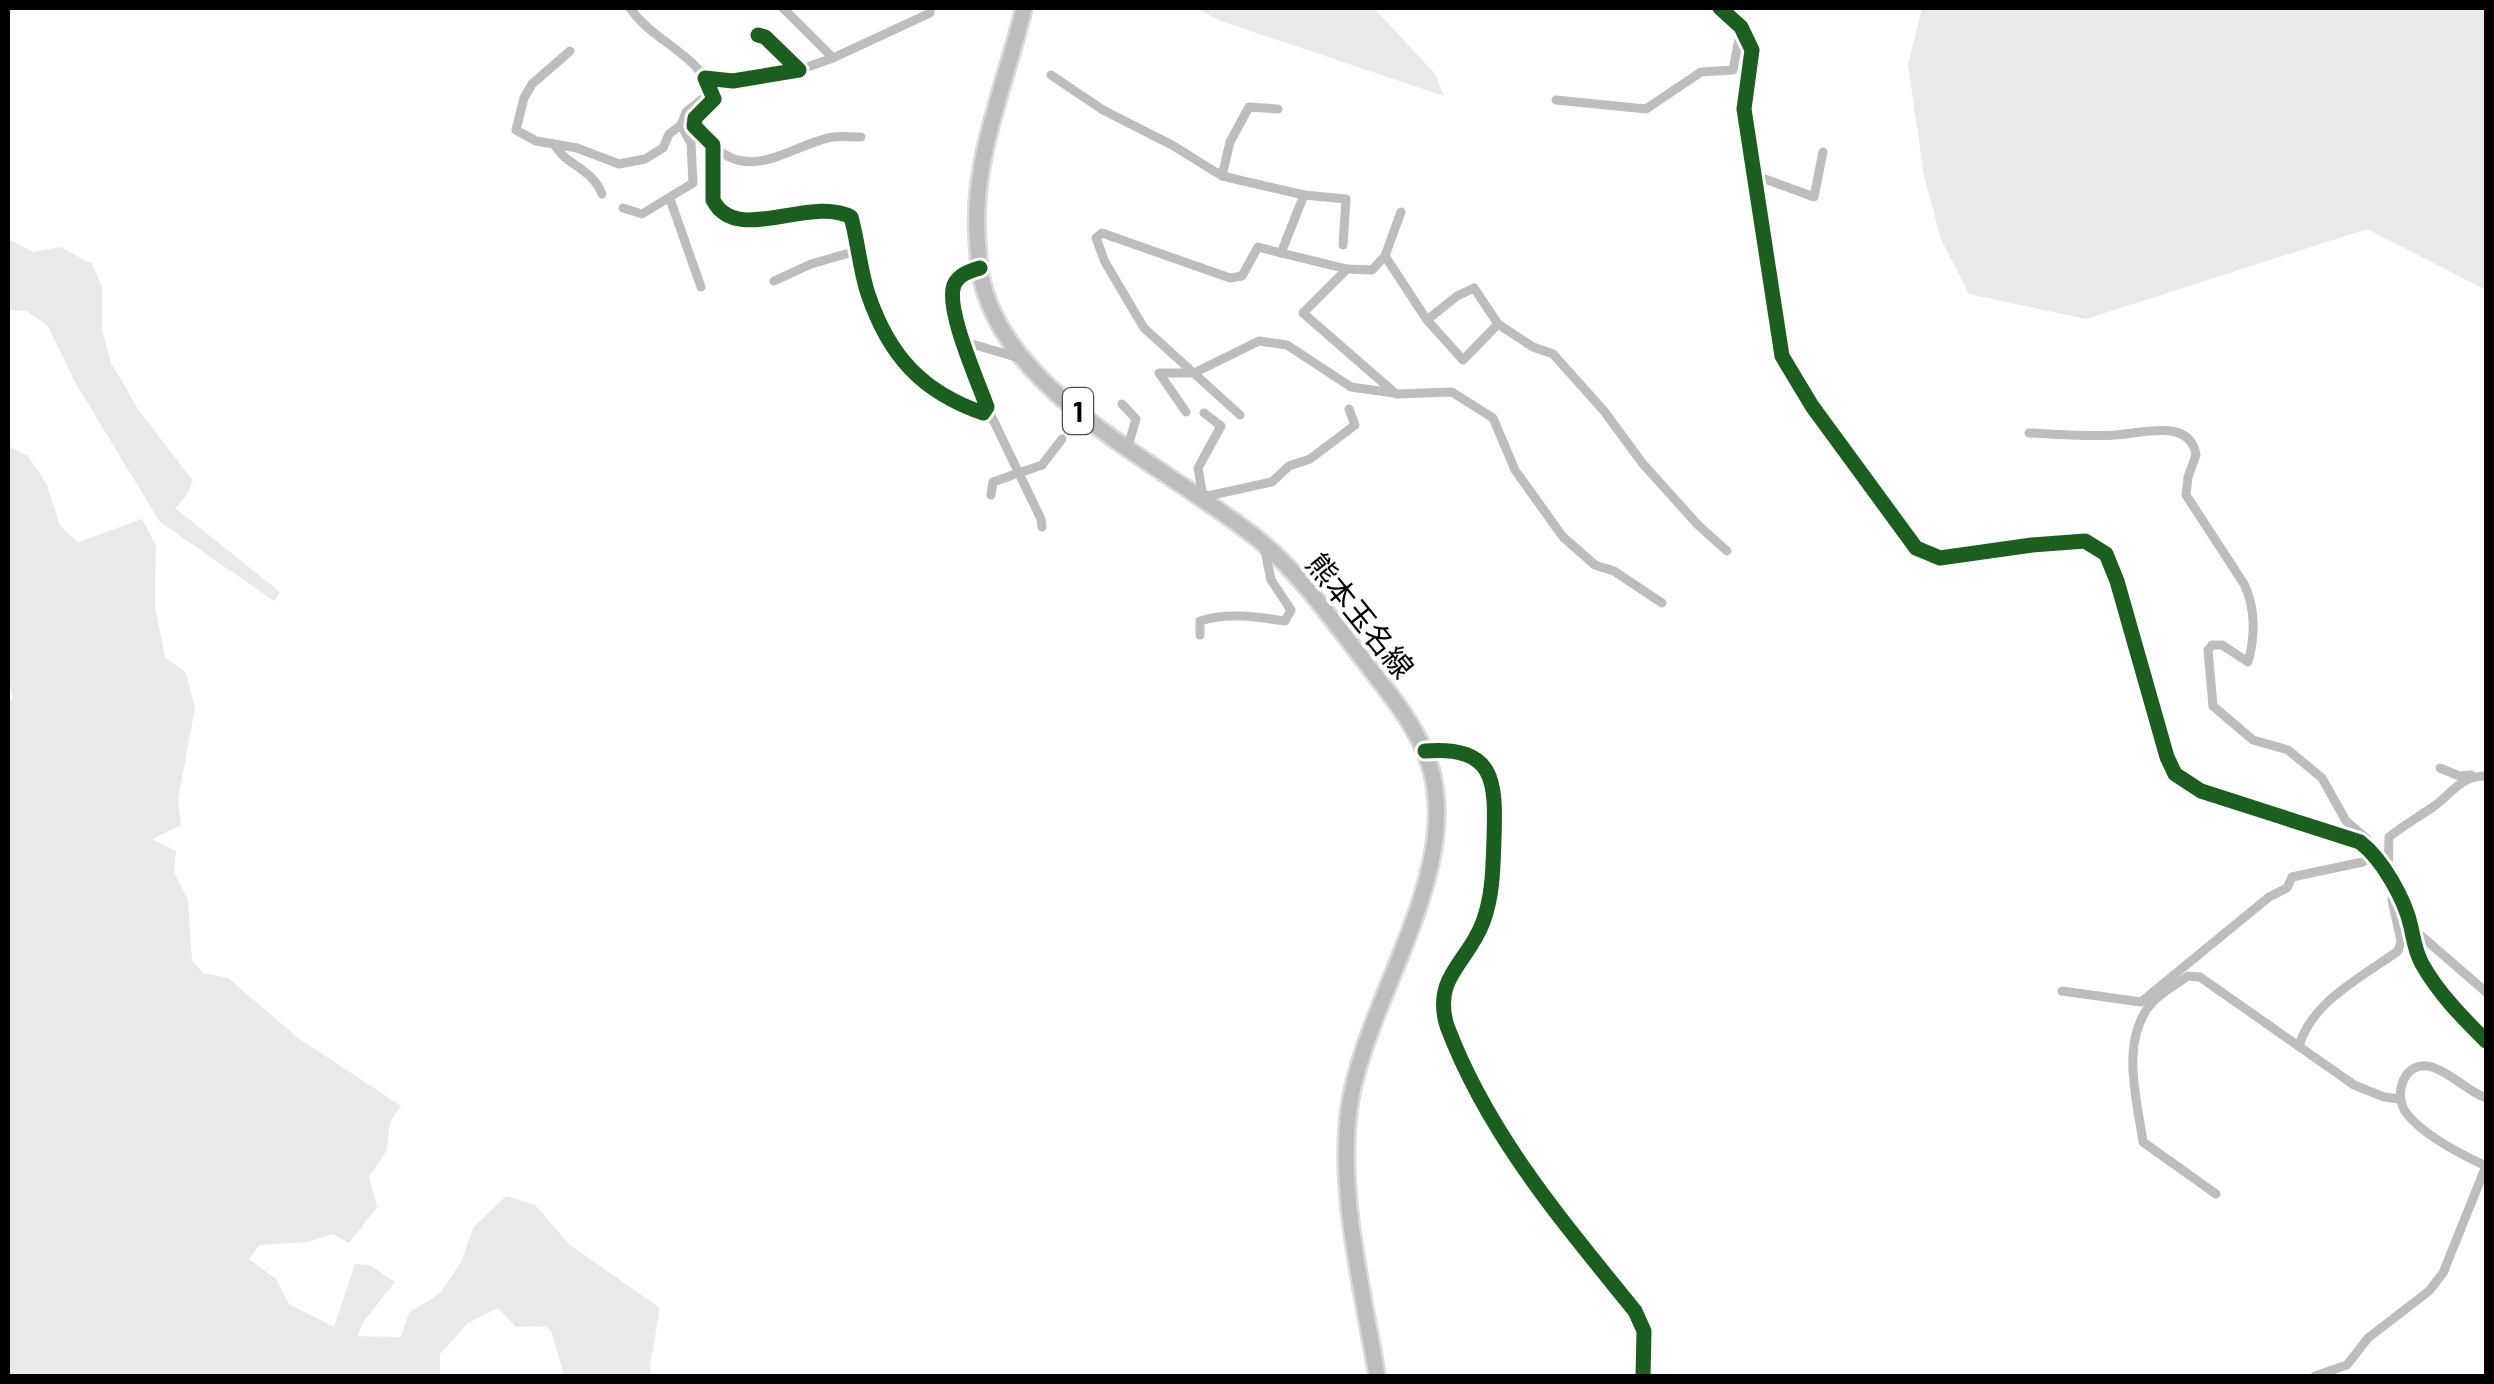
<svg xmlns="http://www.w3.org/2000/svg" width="2494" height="1384" viewBox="0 0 2494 1384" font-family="Barlow,'Noto Sans JP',sans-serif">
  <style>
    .green { fill: #e9e9e9 }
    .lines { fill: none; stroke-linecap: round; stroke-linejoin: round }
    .primary-casing { stroke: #dbdbdb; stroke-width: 20 }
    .street { stroke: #bdbdbd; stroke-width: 9 }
    .secondary { stroke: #c0c0c0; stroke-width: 14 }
    .primary { stroke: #bdbdbd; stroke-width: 15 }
    .cycleway-casing { stroke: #fff; stroke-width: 21 }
    .cycleway { stroke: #1b5e20; stroke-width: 15 }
    .labels { text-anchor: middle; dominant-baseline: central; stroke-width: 8; stroke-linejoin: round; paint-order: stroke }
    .shield { fill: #fff; stroke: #4c4c4c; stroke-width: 2.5 }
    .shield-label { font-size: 28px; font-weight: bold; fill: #000 }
    .street-label { font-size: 30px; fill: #000; stroke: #fff }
  </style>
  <rect width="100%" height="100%" fill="#fff"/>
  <!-- green -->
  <g class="green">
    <path d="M1195,8H1374L1435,74L1444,96L1221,21Z"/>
    <path d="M1922,8H2486V290L2367,229L2086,319L1969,294L1941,239L1924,175L1908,65Z"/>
    <path d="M8,239L33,252L60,247L92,264L102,287V330L111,363L138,409L193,481L186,496L175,508L280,592L274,601L160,522L76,384L48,326L27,311L8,310Z"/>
    <path d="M8,446L28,456L47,485L60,526L78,542L142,519L156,546L155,606L165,657L186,673L195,707L178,800L181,825L152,839L176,851L174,872L188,900L192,960L203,973L228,978L298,1038L401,1106L390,1122L387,1150L369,1177L377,1207L349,1243L333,1234L308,1242L259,1245L249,1259L276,1279L289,1304L334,1327L355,1264L369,1265L395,1282L363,1322L358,1336L401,1337L409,1313L440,1293L461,1262L473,1228L506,1196L535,1205L570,1245L660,1308L650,1365L651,1376H564L552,1333L546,1326L516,1327L498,1308L468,1323L440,1354V1376H8V700L13,699L8,678Z"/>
  </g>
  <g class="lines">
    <!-- primary casing -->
    <g class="primary-casing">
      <path id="primary" d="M1024,8C1007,79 973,157 977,232C978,253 979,275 986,295C1022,403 1173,470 1259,540C1298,572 1328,614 1358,653C1382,685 1409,715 1425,752C1472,862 1364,998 1349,1109C1338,1197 1363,1290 1377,1376"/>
    </g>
    <!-- street -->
    <g class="street">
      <path d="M630,8C650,37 686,50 705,78"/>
      <path d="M783,8L833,58L799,70"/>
      <path d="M758,35L765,37L799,70L733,81L705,78L714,99L695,118L694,126L713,145V200C736,246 810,195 851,217C858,242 860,270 868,294C889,356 922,392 983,413L987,407C978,381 945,309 954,285C959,274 970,271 980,268"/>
      <path d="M570,51L532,84L524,98L516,130L536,141L577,148L619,164L645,159L663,148L669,134L681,125"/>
      <path d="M833,58L930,13V8"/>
      <path d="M1051,75L1103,110L1172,145L1222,176L1304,195L1346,199L1343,245"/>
      <path d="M1556,100L1646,109L1701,72L1733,70L1741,28"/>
      <path d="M554,144C565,165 592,168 602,194"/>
      <path d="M715,147C751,181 790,147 828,138C838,135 850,137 861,137"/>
      <path d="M1754,175L1814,197L1823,152"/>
      <path d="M1222,176L1230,142L1249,107L1278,109"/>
      <path d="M670,199L701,287"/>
      <path d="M623,208L642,214L693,183L691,143L681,125L686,112L710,93"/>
      <path d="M1281,253L1347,269L1303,313L1396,394L1452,392L1493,418L1515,470L1563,537L1595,565L1614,571L1662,603"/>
      <path d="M1385,256L1427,320L1457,296L1474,288L1498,324L1463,360L1427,320"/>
      <path d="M1347,269L1372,270L1385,256L1401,212"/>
      <path d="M774,281L811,264L860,250"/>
      <path d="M1498,324L1533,347L1553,354L1604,411L1643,464L1698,525L1727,551"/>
      <path d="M965,342L1023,359"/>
      <path d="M1122,404L1136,419L1128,446"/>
      <path d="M1812,406L1916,548L1940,558L2032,545L2085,541L2106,554L2117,581L2167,757L2175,774L2201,791L2360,842C2382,859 2405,899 2411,927C2414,941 2415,951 2422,964C2439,994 2462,1017 2486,1041"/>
      <path d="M987,407L1041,519L1042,527"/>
      <path d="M1186,412L1159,373H1194L1259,341L1287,345L1351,387L1394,393"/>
      <path d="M1204,413L1221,426L1198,468L1203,497L1272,482L1289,466L1310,459L1355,425L1349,409"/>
      <path d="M1240,415L1144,328L1105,262L1096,238L1102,233L1230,278L1242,276L1258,247L1281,253L1304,195"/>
      <path d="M2029,433C2057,434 2087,437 2115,435C2140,434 2190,417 2196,455L2188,477L2186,495L2244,584C2256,608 2255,638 2248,662L2222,645H2212L2208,650L2213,706L2253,740L2288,750L2322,778L2346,821L2367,839L2368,849"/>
      <path d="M991,495L993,482L1042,465L1062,439"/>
      <path d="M1200,635V621C1227,612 1258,617 1285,621L1291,610L1271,580L1264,546"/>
      <path d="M1425,751C1495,746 1496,780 1494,839C1493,867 1493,895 1483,922C1468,963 1432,977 1447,1026C1488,1135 1563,1222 1635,1311L1644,1331L1643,1376"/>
      <path d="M2440,768L2459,776L2471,775"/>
      <path d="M2388,874L2389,837C2404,825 2422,815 2437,804C2453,791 2464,775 2486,776"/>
      <path d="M2411,927L2486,992"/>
      <path d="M2062,991L2141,1002L2269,897L2287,888L2292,877L2363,862L2376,854"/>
      <path d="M2299,1046C2312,1001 2362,977 2398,951L2401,941L2392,900L2397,894"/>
      <path d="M2486,1098C2467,1091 2451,1073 2432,1067C2404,1059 2392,1095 2407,1114C2424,1135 2462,1155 2486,1166"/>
      <path d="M2216,1194L2143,1142C2137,1099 2120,1043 2150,1005C2160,993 2176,985 2188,976L2200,977L2354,1085L2384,1097L2399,1099"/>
      <path d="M2315,1376L2347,1365L2368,1338L2429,1291L2443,1273L2486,1166"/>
    </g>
    <!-- secondary -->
    <path class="secondary" d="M1720,8L1741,27L1752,50L1744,109L1782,356L1812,406"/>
    <!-- primary -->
    <use href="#primary" class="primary"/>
    <!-- cycleway casing -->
    <g class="cycleway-casing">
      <g id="cycleway">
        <path d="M1720,8L1741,27L1752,50L1744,109L1782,356L1812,406L1916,548L1940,558L2032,545L2085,541L2106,554L2117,581L2167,757L2175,774L2201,791L2360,842C2382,859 2405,899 2411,927C2414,941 2415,951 2422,964C2439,994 2462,1017 2486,1041"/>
        <path d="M758,35L765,37L799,70L733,81L705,78L714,99L695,118L694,126L713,145V200C736,246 810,195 851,217C858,242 860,270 868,294C889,356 922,392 983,413L987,407C978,381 945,309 954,285C959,274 970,271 980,268"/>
        <path d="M1425,751C1495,746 1496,780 1494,839C1493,867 1493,895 1483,922C1468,963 1432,977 1447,1026C1488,1135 1563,1222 1635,1311L1644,1331L1643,1376"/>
      </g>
    </g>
    <!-- cycleway -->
    <use href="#cycleway" class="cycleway"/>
  </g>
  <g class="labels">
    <!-- shield labels -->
    <rect class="shield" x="1063" y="388" width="30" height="46" rx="8"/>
    <g class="shield-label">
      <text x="1078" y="411">1</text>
    </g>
    <!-- street labels -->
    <g class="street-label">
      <text transform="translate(1361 615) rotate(51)">熊本玉名線</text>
    </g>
  </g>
  <!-- border -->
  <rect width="2494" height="1384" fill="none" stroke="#000000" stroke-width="20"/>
</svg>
